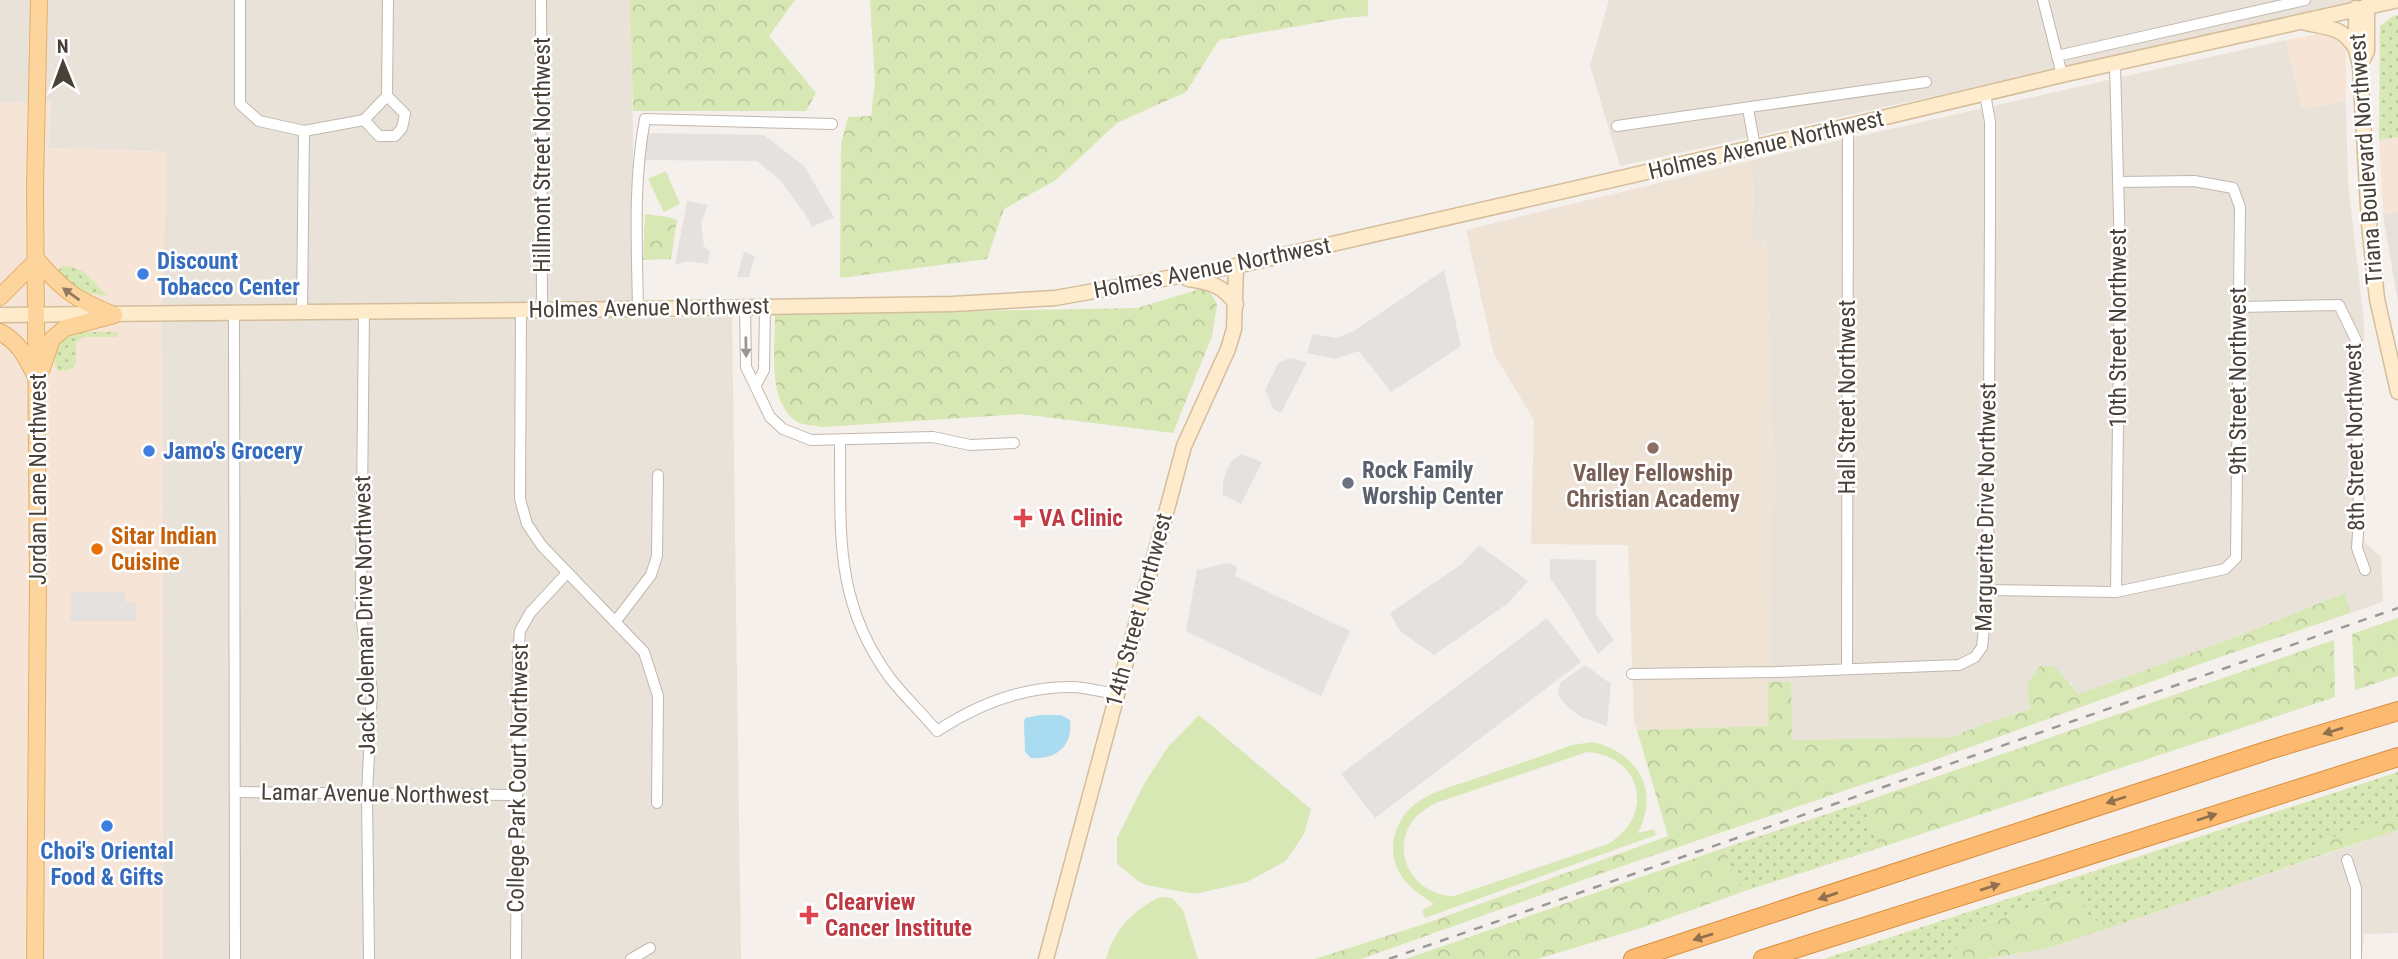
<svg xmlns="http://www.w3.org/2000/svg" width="2398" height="959" viewBox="0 0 2398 959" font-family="'Roboto Condensed',sans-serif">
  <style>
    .residential { fill: #e9e2d9 }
    .commercial { fill: #f6e5d7 }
    .industrial { fill: #e5e0dc }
    .education { fill: #eee3d5 }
    .grass { fill: url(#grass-dots) }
    .forest { fill: url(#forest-crowns) }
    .garden { fill: #d8e8b4; fill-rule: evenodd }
    .parking { fill: #e4e1df }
    .water { fill: #a9dcf0 }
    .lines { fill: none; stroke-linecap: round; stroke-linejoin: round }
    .street-casing { stroke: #c1b7ad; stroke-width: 12 }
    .secondary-casing { stroke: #d4bd9b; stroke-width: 17 }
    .primary-casing { stroke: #e3af6b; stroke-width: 18 }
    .highway-casing { stroke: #dc8d3e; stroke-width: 20 }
    .street { stroke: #fff; stroke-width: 10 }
    .secondary { stroke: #feebcc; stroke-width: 14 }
    .primary { stroke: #fdd49c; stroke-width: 16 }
    .highway { stroke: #fbba6f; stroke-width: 18 }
    .rail { stroke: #999; stroke-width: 2.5; stroke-dasharray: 9 9; stroke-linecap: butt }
    .oneway { fill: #917b60 }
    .oneway2 { fill: #9b9692 }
    .oneway3 { fill: #90714e }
    .shop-dot { fill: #3f7fe0; stroke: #fff; stroke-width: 2.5 }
    .education-dot { fill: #8d6e63; stroke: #fff; stroke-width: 2.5 }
    .worship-dot { fill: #6b7280; stroke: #fff; stroke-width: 2.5 }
    .health-dot { fill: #e0444e; stroke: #fff; stroke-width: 2.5 }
    .food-dot { fill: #e8710a; stroke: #fff; stroke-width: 2.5 }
    .labels { text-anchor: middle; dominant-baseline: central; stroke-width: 5; stroke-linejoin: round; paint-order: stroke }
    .street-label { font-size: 23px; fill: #494038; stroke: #fff }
    .shop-label { font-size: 23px; font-weight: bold; fill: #366cbe; stroke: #fff; text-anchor: start }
    .worship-label { font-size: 23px; font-weight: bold; fill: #5b616d; stroke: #fff; text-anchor: start }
    .education-label { font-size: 23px; font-weight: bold; fill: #785e54; stroke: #fff }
    .health-label { font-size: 23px; font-weight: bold; fill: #be3a42; stroke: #fff; text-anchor: start }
    .food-label { font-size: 23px; font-weight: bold; fill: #c56008; stroke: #fff; text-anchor: start }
  </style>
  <defs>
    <pattern id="grass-dots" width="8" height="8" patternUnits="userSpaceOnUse" patternTransform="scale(1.75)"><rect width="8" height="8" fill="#d8e8b4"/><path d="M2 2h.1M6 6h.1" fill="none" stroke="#bbc89c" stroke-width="1.8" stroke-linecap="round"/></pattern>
    <pattern id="forest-crowns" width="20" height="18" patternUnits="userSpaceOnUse" patternTransform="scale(1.75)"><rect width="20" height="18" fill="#d8e8b4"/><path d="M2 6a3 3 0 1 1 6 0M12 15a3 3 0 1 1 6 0" fill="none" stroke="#bbc89c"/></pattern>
  </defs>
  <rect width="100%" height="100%" fill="#f5f0eb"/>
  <!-- residential -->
  <g class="residential">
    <path d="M0,0H630L633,127L632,319L732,317L741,959H163L162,327L166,152L48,148L51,102L0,103Z"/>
    <path d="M1609,0H2366L1620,166L1590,66Z"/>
    <path d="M2286,40L2302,109L2346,101L2348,183L2364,322V542L2381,557L2383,602L2350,613L2345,593L2228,640L2079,694L2070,682L2031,709L1986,723L1952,737L1791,740V682H1768L1774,475L1766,241L1752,239L1753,160Z"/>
    <path d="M2398,830V933L2364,934L2362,959H1988L2052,947Z"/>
  </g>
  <!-- commercial -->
  <g class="commercial">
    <path d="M2328,32L2341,38L2346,48V101L2302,109L2286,40Z"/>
    <path d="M51,101L48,148L167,152L162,327L163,959H0V103Z"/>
    <path d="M2398,137V212L2383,215L2379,140Z"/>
  </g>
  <!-- industrial -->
  <path class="industrial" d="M2398,212V302L2383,215Z"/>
  <!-- education -->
  <path class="education" d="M1753,160L1752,238L1766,242L1774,475L1769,726L1637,730L1634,721L1628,545L1531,544L1534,420L1494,354L1466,230Z"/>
  <!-- grass -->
  <g class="grass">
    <path d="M2398,15V137L2379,140L2380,26L2393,16Z"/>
    <path d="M62,266C85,266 92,280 107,296L81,292L56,273Z"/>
    <path d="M76,332H118L117,337H83L76,343V365L68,370L59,371L55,367V346L61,335Z"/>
    <path d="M2398,772V817L2325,840L2316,857L2124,923L2088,920L2077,892L1965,931L1951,959H1824Z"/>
    <path d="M1863,802L1879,848L1745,891L1729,873L1727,847Z"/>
  </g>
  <!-- forest -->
  <g class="forest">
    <path d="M630,0H795L769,36L816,93L806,111H633Z"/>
    <path d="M870,0H1368V16L1343,18L1219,40L1186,92L1117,123L1056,180L1004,209L987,259L840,278L841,145L848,117L871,116L875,82Z"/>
    <path d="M645,214L668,217L677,220L671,259L643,260Z"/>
    <path d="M1207,287L1217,304L1212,336L1173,433L1021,414L823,427C815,425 803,426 796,421C767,401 775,347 775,315L1137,308Z"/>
    <path d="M2345,593L2350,613L2214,659L1926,763L1631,863L1361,959H1315L1427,923L1668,836L1637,730L1768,726V682H1791L1792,740L1952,737L1986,723L2031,709C2025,687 2025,686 2040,666H2054L2079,694L2228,640Z"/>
    <path d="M2398,618V676L2355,690L2352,634Z"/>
    <path d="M2334,640L2335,697L1879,848L1863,802Z"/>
    <path d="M2398,817V830L2316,857L2325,840Z"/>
    <path d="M1727,847L1729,873L1745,891L1641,928L1537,959H1406Z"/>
    <path d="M2078,892L2088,920L2124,923L2052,947L1988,959H1951L1965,931Z"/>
  </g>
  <!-- garden -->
  <g class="garden">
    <path d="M666,171L680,204L664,212L648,179Z"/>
    <path d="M1199,715L1311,809L1304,834L1286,861L1247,882L1195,894L1146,885L1138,881L1117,864V838L1144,784L1168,747Z"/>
    <path d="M1593,742C1638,753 1660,790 1638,833L1654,829L1656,835L1425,918L1422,910L1434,904C1412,890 1392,875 1393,846C1394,830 1402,814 1415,804C1432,791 1454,786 1474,779C1507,768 1539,757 1572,745ZM1587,752C1643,756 1655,816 1608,844L1454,896C1415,896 1388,853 1414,819C1420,812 1428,807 1436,803Z"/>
    <path d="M1160,897L1172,898L1183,910L1198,959H1106C1114,930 1133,910 1160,897Z"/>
  </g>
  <!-- parking -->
  <g class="parking">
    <path d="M646,133L764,135L804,166L834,217L812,227L809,220L781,181L757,161L645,160Z"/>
    <path d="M687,201L708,205L701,222L704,246L710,252L708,264L687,261L675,265Z"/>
    <path d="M744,252L755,256L749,277H737Z"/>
    <path d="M1444,270L1461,346L1391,392L1359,351L1335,359L1307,353L1313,334L1337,338L1354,331Z"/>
    <path d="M1290,358L1307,362L1281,413L1274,410L1265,390L1279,362Z"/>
    <path d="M1241,454L1262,462L1241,504L1223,495V484L1226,471L1231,462Z"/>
    <path d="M1479,545L1528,581L1507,604L1434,655L1400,631L1390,613L1462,564Z"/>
    <path d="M1550,559L1596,560V615L1614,640L1598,654L1567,602L1550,578Z"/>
    <path d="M1228,563L1237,566L1235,576L1350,631L1321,696L1186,631L1197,570Z"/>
    <path d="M70,592H125V602H136V621H70Z"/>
    <path d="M1547,618L1581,662L1375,818L1341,774Z"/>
    <path d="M1585,665L1611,684L1607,726L1583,718L1568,707L1558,695L1560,683Z"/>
  </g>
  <!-- water -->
  <path class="water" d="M1040,715H1061L1070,720C1073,746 1056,760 1031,758L1025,752L1024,722L1025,718Z"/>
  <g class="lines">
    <!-- street casing -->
    <g class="street-casing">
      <g id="street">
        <path d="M240,0V104L259,121L304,131L364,120L379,136H395L402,128L405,114L387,96"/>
        <path d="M541,0L542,310"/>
        <path d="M2043,0L2062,75"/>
        <path d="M2057,56L2305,0"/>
        <path d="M2115,64L2120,253L2116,592"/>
        <path d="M1748,109L1755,147"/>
        <path d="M364,120L387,96L388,0"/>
        <path d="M1617,126L1926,82"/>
        <path d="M745,307L746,367L770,417L783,429L811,440L933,437L970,445L1014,443"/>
        <path d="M2239,307L2339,305L2356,340L2359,517L2357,548L2365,570"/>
        <path d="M638,309C637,247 633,181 645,119L832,124"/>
        <path d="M521,310L520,499L527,524L542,546L644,652L658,696L657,803"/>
        <path d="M364,312L361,597V615L372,691L367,795L369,959"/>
        <path d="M234,313L235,959"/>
        <path d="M302,313L304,131"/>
        <path d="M756,385L764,370L765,307"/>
        <path d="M840,440C841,530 833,601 890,678C904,696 922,713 937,731C978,704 1024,686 1074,687C1088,688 1103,692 1117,694"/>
        <path d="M1988,590L2116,592L2225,569L2236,558L2240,207L2233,188L2194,181L2118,182"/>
        <path d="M615,622L651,575L657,556L658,475"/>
        <path d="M1847,668L1848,126"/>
        <path d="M1632,674L1776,672L1959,665L1975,657L1982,647L1988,590L1990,217V122L1985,94"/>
        <path d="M235,792L516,795"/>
        <path d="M2347,860L2356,888V959"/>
        <path d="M516,959L518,657L520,631L530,613L567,573"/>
        <path d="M631,959L650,948"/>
      </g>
    </g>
    <!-- secondary casing -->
    <g class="secondary-casing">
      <g id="secondary">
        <path d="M2356,8V50L2360,65L2369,224L2377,299L2398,392"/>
        <path d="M2306,23C2329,28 2343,27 2356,49"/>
        <path d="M2360,65L2367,51V5"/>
        <path d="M1188,279C1211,283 1221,284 1236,304"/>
        <path d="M0,315L638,309L952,304L1055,298L1236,266L1848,126L2062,75L2398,0"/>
        <path d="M1046,959L1184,446L1228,349L1234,329L1236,266"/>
      </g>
    </g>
    <!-- primary casing -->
    <g class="primary-casing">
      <g id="primary">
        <path d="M37,260C65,292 75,299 114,315"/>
        <path d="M0,297L37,260"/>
        <path d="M0,332C19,342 26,357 35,375"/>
        <path d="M41,371L52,339L65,328L114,315"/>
        <path d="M35,959L38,581L35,187L39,0"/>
      </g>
    </g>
    <!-- highway casing -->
    <g class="highway-casing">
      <g id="highway">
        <path d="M1633,959L2269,750L2398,711"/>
        <path d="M1763,959L2398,757"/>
      </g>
    </g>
    <!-- street -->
    <use href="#street" class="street"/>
    <!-- secondary -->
    <use href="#secondary" class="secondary"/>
    <!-- primary -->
    <use href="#primary" class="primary"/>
    <!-- highway -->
    <use href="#highway" class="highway"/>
    <!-- rail -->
    <path class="rail" d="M1389,959L2398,608"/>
  </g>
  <!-- one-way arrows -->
  <defs><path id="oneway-solid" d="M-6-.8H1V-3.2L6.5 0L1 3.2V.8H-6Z" transform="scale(1.75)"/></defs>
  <use class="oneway" href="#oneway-solid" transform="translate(71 294) rotate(-144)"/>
  <use class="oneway2" href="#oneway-solid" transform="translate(746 347) rotate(89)"/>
  <g class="oneway3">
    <use href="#oneway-solid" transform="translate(2333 731) rotate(163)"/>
    <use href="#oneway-solid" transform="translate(2116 800) rotate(162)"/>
    <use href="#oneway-solid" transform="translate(2207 817) rotate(-18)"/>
    <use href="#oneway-solid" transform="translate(1990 887) rotate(-18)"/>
    <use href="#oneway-solid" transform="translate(1828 896) rotate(161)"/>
    <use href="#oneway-solid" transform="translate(1703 937) rotate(163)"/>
  </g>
  <!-- markers -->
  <g class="shop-dot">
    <circle cx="143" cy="274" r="7"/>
    <circle cx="149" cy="451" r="7"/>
    <circle cx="107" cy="826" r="7"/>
  </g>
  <circle class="education-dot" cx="1653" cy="448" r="7"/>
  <circle class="worship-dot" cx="1348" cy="483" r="7"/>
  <g class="health-dot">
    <path d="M1019.5 507.5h7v7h7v7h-7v7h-7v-7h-7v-7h7z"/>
    <path d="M805.5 904.5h7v7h7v7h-7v7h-7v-7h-7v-7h7z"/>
  </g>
  <circle class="food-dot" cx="97" cy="549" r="7"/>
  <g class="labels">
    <!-- street labels -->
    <g class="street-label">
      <text transform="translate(1766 145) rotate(-13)">Holmes Avenue Northwest</text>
      <text transform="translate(542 155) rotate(-90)">Hillmont Street Northwest</text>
      <text transform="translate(2366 159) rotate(-94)">Triana Boulevard Northwest</text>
      <text transform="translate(1212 268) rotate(-11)">Holmes Avenue Northwest</text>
      <text transform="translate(649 308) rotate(-1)">Holmes Avenue Northwest</text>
      <text transform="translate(2118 328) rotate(-90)">10th Street Northwest</text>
      <text transform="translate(2238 381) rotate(-90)">9th Street Northwest</text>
      <text transform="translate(1847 397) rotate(-90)">Hall Street Northwest</text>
      <text transform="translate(2355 437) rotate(-91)">8th Street Northwest</text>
      <text transform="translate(38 479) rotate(-90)">Jordan Lane Northwest</text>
      <text transform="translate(1986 507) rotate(-89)">Marguerite Drive Northwest</text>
      <text transform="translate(1139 610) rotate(-75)">14th Street Northwest</text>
      <text transform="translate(365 615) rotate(-91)">Jack Coleman Drive Northwest</text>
      <text transform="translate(518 778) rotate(-89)">College Park Court Northwest</text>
      <text transform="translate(375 794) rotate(1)">Lamar Avenue Northwest</text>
    </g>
    <!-- shop labels -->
    <g class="shop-label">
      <text x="157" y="261">Discount<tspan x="157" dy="26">Tobacco Center</tspan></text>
      <text x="163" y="451">Jamo's Grocery</text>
      <text x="107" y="851" text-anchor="middle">Choi's Oriental<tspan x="107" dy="26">Food &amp; Gifts</tspan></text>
    </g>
    <!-- worship labels -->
    <g class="worship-label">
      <text x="1362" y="470">Rock Family<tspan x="1362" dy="26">Worship Center</tspan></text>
    </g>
    <!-- education labels -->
    <g class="education-label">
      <text x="1653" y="473">Valley Fellowship<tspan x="1653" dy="26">Christian Academy</tspan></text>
    </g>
    <!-- health labels -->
    <g class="health-label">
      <text x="1039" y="518">VA Clinic</text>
      <text x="825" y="902">Clearview<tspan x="825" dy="26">Cancer Institute</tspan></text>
    </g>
    <!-- food labels -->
    <g class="food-label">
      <text x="111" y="536">Sitar Indian<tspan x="111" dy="26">Cuisine</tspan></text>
    </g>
  </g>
  <!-- north arrow -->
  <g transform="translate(63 63) rotate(359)" stroke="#ffffff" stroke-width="5" paint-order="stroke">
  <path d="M0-5L12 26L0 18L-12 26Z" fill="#494038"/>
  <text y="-10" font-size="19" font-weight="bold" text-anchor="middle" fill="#494038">N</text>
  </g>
</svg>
